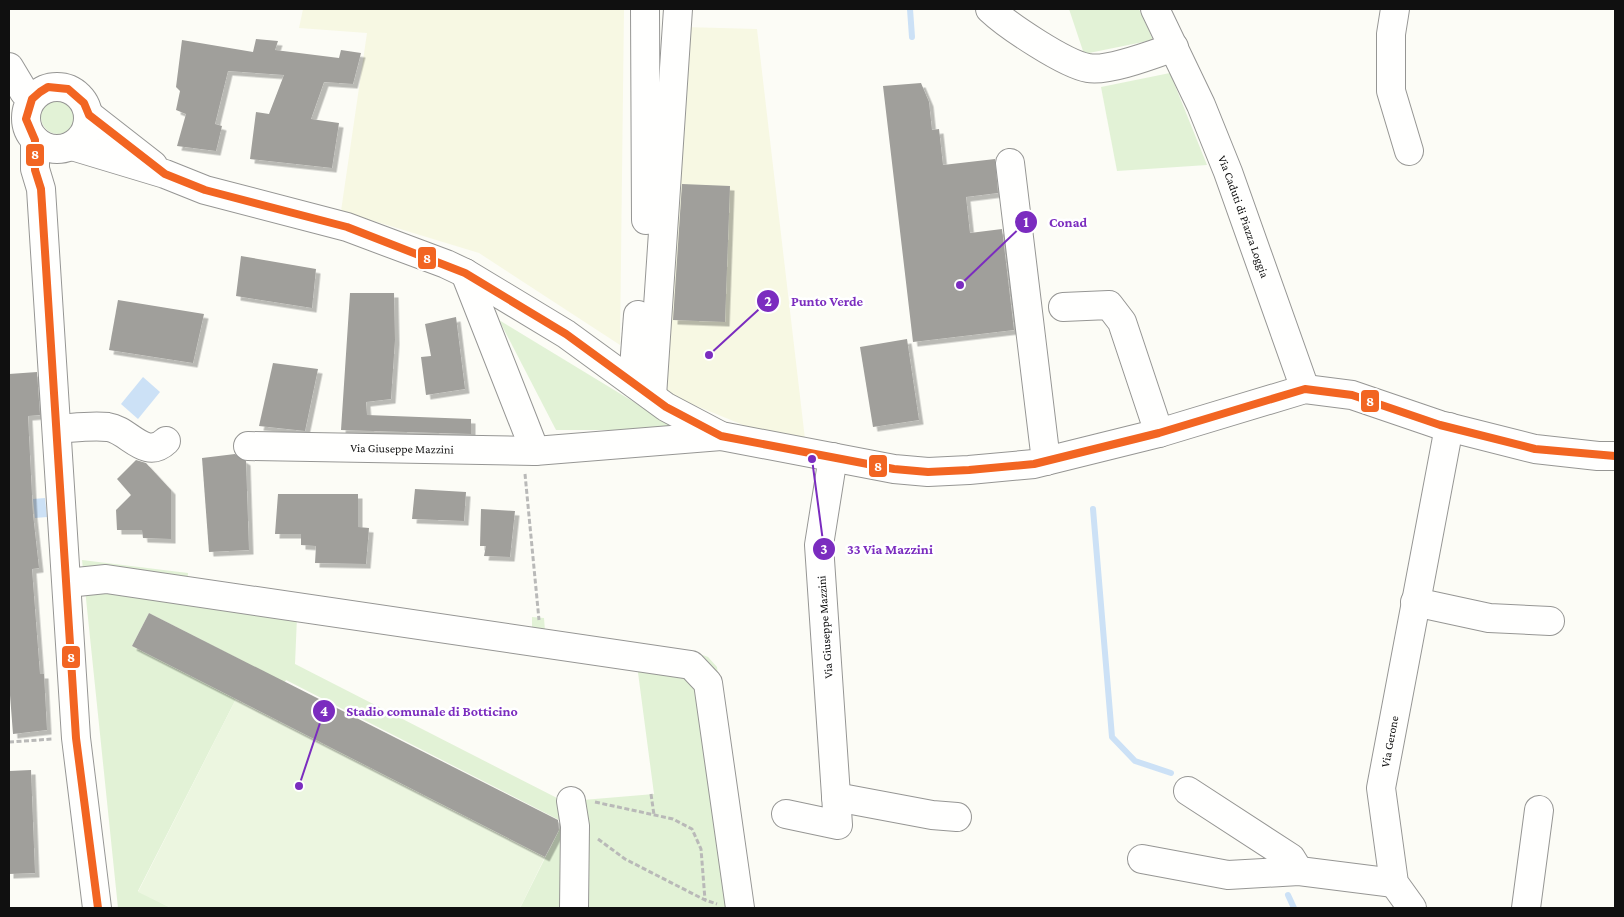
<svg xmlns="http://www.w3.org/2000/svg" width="1624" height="917" viewBox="0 0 1624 917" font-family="'Crimson Pro',serif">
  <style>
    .farmland { fill: #f7f8e3 }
    .green { fill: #e2f2d6; fill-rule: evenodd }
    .pitch { fill: #ecf6e0 }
    .water { fill: #cce1f6 }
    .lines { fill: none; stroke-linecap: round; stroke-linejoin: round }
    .stream { stroke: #cce1f6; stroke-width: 6 }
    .building { fill: #a09f9b; filter: url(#shadow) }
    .minor-casing { stroke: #969694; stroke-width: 30 }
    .path { stroke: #b9b9b8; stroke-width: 3; stroke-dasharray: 5 2.5; stroke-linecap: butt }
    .minor { stroke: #fffffe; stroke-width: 28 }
    .bus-1-casing { stroke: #fff; stroke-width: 11 }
    .bus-1 { stroke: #f26522; stroke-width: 8 }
    .labels { text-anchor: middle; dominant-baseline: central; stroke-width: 5; stroke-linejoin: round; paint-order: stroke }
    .street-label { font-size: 12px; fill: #101010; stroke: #fff }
    .leader { fill: none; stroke: #7b2cbf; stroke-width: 2 }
    .callout-dot { fill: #7b2cbf; stroke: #fff; stroke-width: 2 }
    .mark-label { font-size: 15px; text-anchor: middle; font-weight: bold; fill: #fff }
    .callout-label { font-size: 14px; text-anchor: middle; font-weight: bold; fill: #7b2cbf; stroke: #fff; stroke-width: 5; stroke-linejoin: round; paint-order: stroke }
    .line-badge { stroke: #fff; stroke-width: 2 }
    .badge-label { font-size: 14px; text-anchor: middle; font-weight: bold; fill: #fff }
  </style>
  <defs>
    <filter id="shadow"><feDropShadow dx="4.5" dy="4.5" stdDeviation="0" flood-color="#0004"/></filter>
  </defs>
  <rect width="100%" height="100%" fill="#fcfcf6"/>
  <!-- farmland -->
  <g class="farmland">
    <path d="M303,9H624L620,345L479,253L341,211L367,33L299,28Z"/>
    <path d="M684,27L757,29L805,439L748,427L677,398L664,387Z"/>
  </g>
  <!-- green -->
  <g class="green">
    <path d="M1069,9H1139L1153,40L1084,54Z"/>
    <path d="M1170,73L1207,165L1117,171L1101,87Z"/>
    <circle cx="58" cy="117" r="17"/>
    <path d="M499,320L680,430H556Z"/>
    <path d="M82,560L188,573L187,585L532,630V617L544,618L545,631L692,651L708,657L717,667L750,906L753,908H520L563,822L286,680L268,715L276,678L149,613L132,646L236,699L138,891L171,908H118ZM297,617L637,665L654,794L571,801L559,799L295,664Z"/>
  </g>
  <!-- pitch -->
  <path class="pitch" d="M236,699L545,857L520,908H171L138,892Z"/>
  <!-- water -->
  <g class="water">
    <path d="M143,377L160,392L138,419L121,404Z"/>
    <path d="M45,498L47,517L35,518L33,499Z"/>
  </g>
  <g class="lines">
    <!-- stream -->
    <g class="stream">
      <path d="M910,9L912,37"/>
      <path d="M1093,509L1112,737L1135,761L1171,773"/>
      <path d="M1288,895L1294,908"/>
    </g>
  </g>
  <!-- building -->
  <g class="building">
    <path d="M256,39L278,41L275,50L339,58L341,50L361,53L353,84L324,82L311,119L339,123L332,168L250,159L256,112L269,114L284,75L228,71L215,124L222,126L216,151L177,146L186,114L176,110L180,91L176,87L182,40L253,52Z"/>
    <path d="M921,83L929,102L932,130L939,129L943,165L995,159L998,193L966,197L970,233L1002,229L1014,330L913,342L883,86Z"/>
    <path d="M682,184L730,186L725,322L673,320Z"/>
    <path d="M241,256L316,269L312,308L236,296Z"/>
    <path d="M350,293H394L395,340L391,399L366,402L367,415L471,419V434L341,430Z"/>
    <path d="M118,300L204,314L193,363L109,350Z"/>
    <path d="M456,317L465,389L426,395L421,357L431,356L425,324Z"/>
    <path d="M907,339L919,420L873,427L860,347Z"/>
    <path d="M273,363L318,369L305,431L259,426Z"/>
    <path d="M37,372L40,415L28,416L33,514L39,568L32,569L40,674H44L47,730L13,734L9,682V374Z"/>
    <path d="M235,454L246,461L249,550L209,552L202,458Z"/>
    <path d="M136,460L146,463L171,490V539L143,538L142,530H117L116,510L131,495L117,479Z"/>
    <path d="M415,489L466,492L464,521L412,519Z"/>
    <path d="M278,494H358V527L369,528L366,564L315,563L316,546L301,545V534H275Z"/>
    <path d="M481,509L515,511L510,557L484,556L486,546H480Z"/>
    <path d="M149,613L558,820L559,830L545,857L132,646Z"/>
    <path d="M31,770L35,873L9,874V771Z"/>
  </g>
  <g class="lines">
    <!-- minor casing -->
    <g class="minor-casing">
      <g id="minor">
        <path d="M645,9L646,220"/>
        <path d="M990,9C1008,26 1065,64 1088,68C1108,72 1154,54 1174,47"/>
        <path id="s1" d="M1155,9L1201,105L1228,172L1305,389"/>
        <path d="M1395,9L1391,34V91L1409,151"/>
        <path d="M9,67L24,92"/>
        <circle cx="57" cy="118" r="31"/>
        <path d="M89,115L153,165"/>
        <path d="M35,140V169L41,189L76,738L97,908"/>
        <path d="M72,146L165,174L205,190L347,227L446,264L465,273L566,334L666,407L721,436L894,469L928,472L969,470L1034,464L1159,433L1305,389L1352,395L1440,425L1535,449L1598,456H1615"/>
        <path d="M1010,163L1046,461"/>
        <path d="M465,273L535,451L721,436"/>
        <path d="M1063,307L1109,305L1122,322L1159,433"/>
        <path d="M633,381L638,315"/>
        <path d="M652,396L678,9"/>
        <path d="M57,429C73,428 91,425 108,427C129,430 145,461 166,441"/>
        <path id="s2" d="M248,446L535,451"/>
        <path d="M67,583L106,579L691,665L708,683L740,908"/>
        <path d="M1415,602L1489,618L1550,621"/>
        <path d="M1188,791L1291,858L1299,871"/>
        <path d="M836,797L932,815L957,817"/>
        <path d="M571,801L575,826L574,908"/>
        <path d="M786,814L838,825L819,545L833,457"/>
        <path d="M1142,859L1228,875L1299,871L1394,883"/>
        <path id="s3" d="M1412,908L1394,883L1381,788L1449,427"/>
        <path d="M1526,908L1539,810"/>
      </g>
    </g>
    <!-- path -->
    <g class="path">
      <path d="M525,474L539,620"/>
      <path d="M9,742L53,739"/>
      <path d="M651,794L654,815"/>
      <path d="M595,802L673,819L692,829L701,849L705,900"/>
      <path d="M598,839L625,859L705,900L717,904"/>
    </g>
    <!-- minor -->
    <use href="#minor" class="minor"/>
    <!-- bus-1 casing -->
    <g class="bus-1-casing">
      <path id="bus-1" d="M98,908L76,738L41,189L35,170V140L26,119L32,99L40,92L48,87L68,89L84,103L89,115L165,174L205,190L347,227L465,273L566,334L666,407L721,436L894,469L928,472L969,470L1034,464L1159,433L1305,389L1352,395L1440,425L1535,449L1615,456"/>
    </g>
    <!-- bus-1 -->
    <use href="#bus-1" class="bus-1"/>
  </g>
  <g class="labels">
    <!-- street labels -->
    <g class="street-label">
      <text stroke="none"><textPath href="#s1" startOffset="226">Via Caduti di Piazza Loggia</textPath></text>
      <text stroke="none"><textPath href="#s2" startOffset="154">Via Giuseppe Mazzini</textPath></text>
      <text transform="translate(825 627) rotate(-94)">Via Giuseppe Mazzini</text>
      <text stroke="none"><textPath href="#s3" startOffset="174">Via Gerone</textPath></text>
    </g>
  </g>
  <!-- callouts -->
  <path class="leader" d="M960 285L1026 222M709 355L768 301M812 459L824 549M299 786L324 711"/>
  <g class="callout-dot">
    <circle cx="960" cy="285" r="5"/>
    <circle cx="709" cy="355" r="5"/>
    <circle cx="812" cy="459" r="5"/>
    <circle cx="299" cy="786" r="5"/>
    <circle cx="1026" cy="222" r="12"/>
    <circle cx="768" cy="301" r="12"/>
    <circle cx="824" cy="549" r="12"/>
    <circle cx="324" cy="711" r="12"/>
  </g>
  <g class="mark-label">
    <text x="1026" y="227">1</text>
    <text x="768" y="306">2</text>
    <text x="824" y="554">3</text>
    <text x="324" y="716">4</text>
  </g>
  <g class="callout-label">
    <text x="1068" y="227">Conad</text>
    <text x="827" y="306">Punto Verde</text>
    <text x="890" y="554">33 Via Mazzini</text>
    <text x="432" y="716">Stadio comunale di Botticino</text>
  </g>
  <g class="line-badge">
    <rect x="25" y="143" width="20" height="24" rx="5" fill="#f26522"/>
    <rect x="417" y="246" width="20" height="24" rx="5" fill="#f26522"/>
    <rect x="1360" y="389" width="20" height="24" rx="5" fill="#f26522"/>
    <rect x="868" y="454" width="20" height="24" rx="5" fill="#f26522"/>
    <rect x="61" y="645" width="20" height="24" rx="5" fill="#f26522"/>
  </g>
  <g class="badge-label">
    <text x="35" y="159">8</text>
    <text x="427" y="263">8</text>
    <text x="1370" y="406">8</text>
    <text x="878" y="471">8</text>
    <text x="71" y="662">8</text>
  </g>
  <!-- border -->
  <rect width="1624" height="917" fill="none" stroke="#101010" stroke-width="20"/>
</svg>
